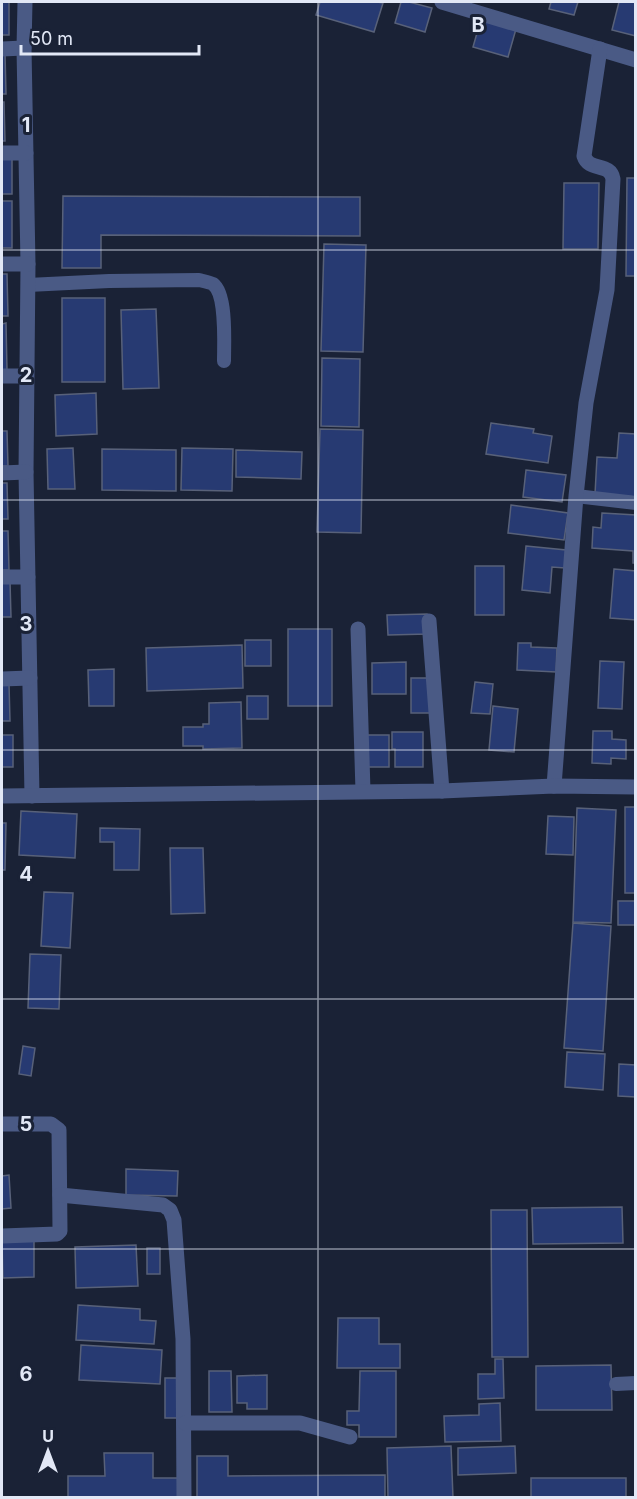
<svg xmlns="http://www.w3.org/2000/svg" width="637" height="1499" viewBox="0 0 637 1499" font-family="Inter,sans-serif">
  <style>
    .building { fill: #273a72; stroke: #586179; stroke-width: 1.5 }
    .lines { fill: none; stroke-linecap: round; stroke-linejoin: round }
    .service { stroke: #4a5a85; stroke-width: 14 }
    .minor { stroke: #4a5a85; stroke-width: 15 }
    .grid { fill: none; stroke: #e2e8f6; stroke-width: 1.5; stroke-opacity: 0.55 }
    .grid-label { font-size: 20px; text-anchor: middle; font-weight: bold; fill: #e2e8f6; stroke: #1a2236; stroke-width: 6; stroke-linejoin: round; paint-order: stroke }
  </style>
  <rect width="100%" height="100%" fill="#1a2236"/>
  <!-- building -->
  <g class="building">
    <rect x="2" y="2" width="7" height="33"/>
    <path d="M320,2H377L383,3L374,32L316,15Z"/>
    <path d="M401,2H409L432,8L425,32L395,23Z"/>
    <path d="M551,2H578L574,15L549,9Z"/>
    <path d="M619,2H636V36L612,30Z"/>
    <path d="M481,19L516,29L508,57L473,47Z"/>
    <path d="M2,53H5L6,94H2Z"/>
    <path d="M2,102H4L5,141H2Z"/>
    <rect x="2" y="156" width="10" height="38"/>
    <path d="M627,178H636V276H626Z"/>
    <path d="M564,183H599L598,249H563Z"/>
    <path d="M63,196L360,197V236L101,235V268H62Z"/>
    <rect x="2" y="201" width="10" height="47"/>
    <path d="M324,244L366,245L363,352L321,351Z"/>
    <path d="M2,274H7L8,316H2Z"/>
    <rect x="62" y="298" width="43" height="84"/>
    <path d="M156,309L159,388L123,389L121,310Z"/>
    <path d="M6,323L7,370H2V324Z"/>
    <path d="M322,358L360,359L359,427L321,426Z"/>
    <path d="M96,393L97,434L56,436L55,395Z"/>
    <path d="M491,423L534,429L533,433L552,436L548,463L486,454Z"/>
    <path d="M320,429L363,430L361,533L317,532Z"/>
    <path d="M2,431H7L8,466H2Z"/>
    <path d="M619,433L636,434V497L595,494L597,457L617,458Z"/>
    <path d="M73,448L75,489H48L47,449Z"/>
    <path d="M182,448L233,449L232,491L181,490Z"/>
    <path d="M102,449L176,450V491L102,490Z"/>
    <path d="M236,450L302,452L301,479L236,477Z"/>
    <path d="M526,470L566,475L562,502L523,497Z"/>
    <path d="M2,483H7L8,519H2Z"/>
    <path d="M511,505L568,513L564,540L508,533Z"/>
    <path d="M602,513L636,515V563H633V551L592,548L593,527L601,528Z"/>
    <path d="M2,531H8L9,570H2Z"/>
    <path d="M526,546L566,550L565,568L552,567L550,593L522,590Z"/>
    <rect x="475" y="566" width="29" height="49"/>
    <path d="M614,569L636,571V620L610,618Z"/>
    <path d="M2,581H10L11,617H2Z"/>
    <path d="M427,614L428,634L388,635L387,615Z"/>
    <rect x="288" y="629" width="44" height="77"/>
    <rect x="245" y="640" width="26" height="26"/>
    <path d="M518,643H531V647L557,648L556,672L517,670Z"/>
    <path d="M242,645L243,688L147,691L146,648Z"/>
    <path d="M600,661L624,662L622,709L598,708Z"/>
    <path d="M406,662V694H372V663Z"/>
    <path d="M114,669V706H89L88,670Z"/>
    <rect x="411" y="678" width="21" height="35"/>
    <path d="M475,682L493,684L490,714L471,713Z"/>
    <path d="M2,684H9L10,721H2Z"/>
    <rect x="247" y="696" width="21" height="23"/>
    <path d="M241,702L242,748L203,749V746H183V727H203V724H209V703Z"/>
    <path d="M493,706L518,709L514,752L489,750Z"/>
    <path d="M593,731H612V739L626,740V759L611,758V764L592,763Z"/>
    <path d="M392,732H423V767H395V749H392Z"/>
    <rect x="2" y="735" width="11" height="32"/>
    <rect x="365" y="735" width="24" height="32"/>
    <rect x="625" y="807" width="11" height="86"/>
    <path d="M577,808L616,810L611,923L573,922Z"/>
    <path d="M21,811L77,814L75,858L19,855Z"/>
    <path d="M548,816L574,817L573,855L546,854Z"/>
    <path d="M2,823H6L5,870H2Z"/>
    <path d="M100,828L140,829L139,870H114V842H100Z"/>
    <path d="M170,848H203L205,913L171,914Z"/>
    <path d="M44,892L73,893L70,948L41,946Z"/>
    <rect x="618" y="901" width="18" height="24"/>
    <path d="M573,923L611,926L603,1051L564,1048Z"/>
    <path d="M30,954L61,955L59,1009L28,1008Z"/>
    <path d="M23,1046L35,1048L31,1076L19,1074Z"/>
    <path d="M567,1052L605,1054L603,1090L565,1087Z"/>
    <path d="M619,1064L636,1065V1097L618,1096Z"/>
    <path d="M126,1169L178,1171L177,1196L126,1195Z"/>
    <path d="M9,1175L11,1208L2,1209V1176Z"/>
    <path d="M622,1207L623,1243L533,1244L532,1208Z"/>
    <path d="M491,1210H527L528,1357H492Z"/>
    <path d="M2,1241H34V1277L3,1278Z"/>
    <path d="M136,1245L138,1286L76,1288L75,1247Z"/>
    <rect x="147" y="1248" width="13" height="26"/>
    <path d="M78,1305L140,1309V1320L156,1321L154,1344L76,1340Z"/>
    <path d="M338,1318H379V1344H400V1368H337Z"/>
    <path d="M81,1345L162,1350L160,1384L79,1380Z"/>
    <path d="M495,1359H503L504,1398L478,1399V1374H495Z"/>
    <path d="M611,1365L612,1410H536V1366Z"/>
    <path d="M209,1371H231L232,1412H209Z"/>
    <path d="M360,1371H396V1437H359V1425H347V1411H359Z"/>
    <path d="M267,1375V1409H247V1403H237V1376Z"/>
    <rect x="165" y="1378" width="17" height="40"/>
    <path d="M500,1403L501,1441L445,1442L444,1416L479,1415V1404Z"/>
    <path d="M451,1446L453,1498H388L387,1448Z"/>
    <path d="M515,1446L516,1473L458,1475V1448Z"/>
    <path d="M104,1453H153V1478H182V1498H68V1476H105Z"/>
    <path d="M197,1456H228V1476L385,1475V1498H197Z"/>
    <rect x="531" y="1478" width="95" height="20"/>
  </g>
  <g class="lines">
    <!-- service -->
    <g class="service">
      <path d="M28,285L109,281L199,280C203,281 209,282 213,284C227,294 224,344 224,361"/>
      <path d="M576,496L636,503"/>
      <path d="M616,1384L636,1383"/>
    </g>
    <!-- minor -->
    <g class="minor">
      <path d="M25,2L24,48L28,264L26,472L32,796"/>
      <path d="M442,2L636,60"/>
      <path d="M2,49L24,48"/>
      <path d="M2,153H26"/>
      <path d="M2,264H28"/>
      <path d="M2,376H26"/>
      <path d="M2,473L26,472"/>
      <path d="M2,577H28"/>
      <path d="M429,621L442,791"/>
      <path d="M358,629L363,791"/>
      <path d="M2,679L30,678"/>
      <path d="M554,786L576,496L586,403L607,290L613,179C610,162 589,172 584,156L600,49"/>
      <path d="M2,796L442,791L554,786L636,787"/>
      <path d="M2,1124H51L59,1130L60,1231L57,1234L2,1236"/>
      <path d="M60,1195L163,1205L170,1210L174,1220L183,1339L184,1498"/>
      <path d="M185,1423H300L350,1437"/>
    </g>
  </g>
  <!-- grid -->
  <path class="grid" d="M318,2V1498M2,250H636M2,500H636M2,750H636M2,999H636M2,1249H636"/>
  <g class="grid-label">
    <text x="478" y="32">B</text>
    <text x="26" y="132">1</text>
    <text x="26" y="382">2</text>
    <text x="26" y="631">3</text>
    <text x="26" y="881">4</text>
    <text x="26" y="1131">5</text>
    <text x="26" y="1381">6</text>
  </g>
  <!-- border -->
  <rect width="637" height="1499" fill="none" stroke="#e2e8f6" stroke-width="6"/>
  <!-- north arrow -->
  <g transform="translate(48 1451)" stroke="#1a2236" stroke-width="4.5" paint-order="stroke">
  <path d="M0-4.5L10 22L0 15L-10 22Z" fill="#e2e8f6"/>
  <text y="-9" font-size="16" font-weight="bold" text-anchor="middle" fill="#e2e8f6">U</text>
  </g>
  <!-- scale -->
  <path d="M21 45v9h178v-9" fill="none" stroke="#e2e8f6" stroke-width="3"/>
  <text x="30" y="45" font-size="18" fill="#e2e8f6" stroke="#1a2236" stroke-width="4.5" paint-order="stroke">50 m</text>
</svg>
